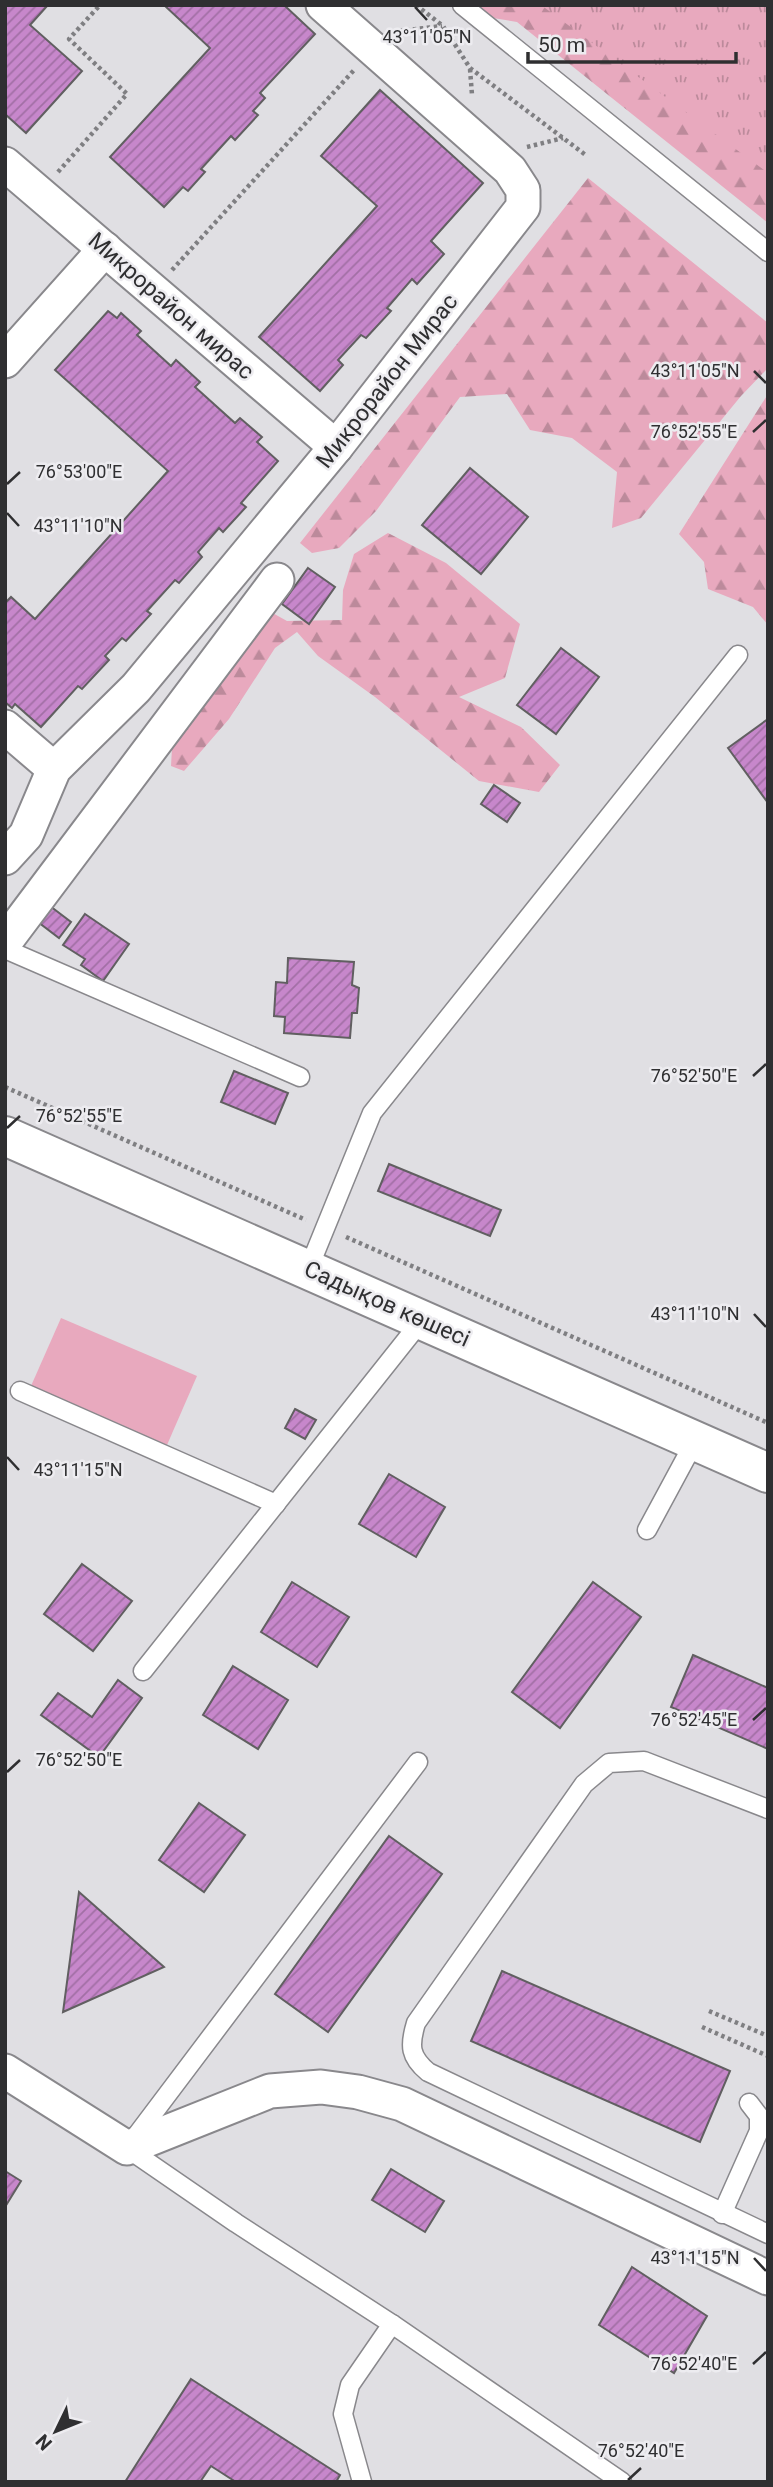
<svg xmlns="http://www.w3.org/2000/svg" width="773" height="2487" viewBox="0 0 773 2487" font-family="Roboto,sans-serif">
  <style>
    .grass { fill: url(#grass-tufts) }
    .forest { fill: url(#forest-firs) }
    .pitch { fill: #e8a9be }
    .building { fill: url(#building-hatch); stroke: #615f61; stroke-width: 2 }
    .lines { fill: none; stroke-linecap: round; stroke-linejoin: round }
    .service-casing { stroke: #89888c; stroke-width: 21 }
    .minor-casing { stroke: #89888c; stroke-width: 37 }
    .tertiary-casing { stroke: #89888c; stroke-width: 42 }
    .path { stroke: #7f7f82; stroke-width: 4.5; stroke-dasharray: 3.5 3.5; stroke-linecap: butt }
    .service { stroke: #fff; stroke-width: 18 }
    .minor { stroke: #fff; stroke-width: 33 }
    .tertiary { stroke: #fff; stroke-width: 38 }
    .ticks { fill: none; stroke: #2f2f31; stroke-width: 2.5 }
    .labels { text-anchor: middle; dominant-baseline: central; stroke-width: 5; stroke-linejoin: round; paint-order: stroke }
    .street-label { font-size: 23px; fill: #2f2f31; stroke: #edecf0 }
    .ticks-label { font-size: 18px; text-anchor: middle; fill: #2f2f31; stroke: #edecf0; stroke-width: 5; stroke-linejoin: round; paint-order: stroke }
  </style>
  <defs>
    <pattern id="grass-tufts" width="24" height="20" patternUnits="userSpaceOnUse" patternTransform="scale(1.75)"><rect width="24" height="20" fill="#e8a9be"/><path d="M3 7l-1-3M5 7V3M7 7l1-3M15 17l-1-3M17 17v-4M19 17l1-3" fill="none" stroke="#bc8a9b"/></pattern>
    <pattern id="forest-firs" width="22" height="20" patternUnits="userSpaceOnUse" patternTransform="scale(1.75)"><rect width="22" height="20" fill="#e8a9be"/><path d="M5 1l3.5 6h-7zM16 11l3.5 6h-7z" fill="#bc8a9b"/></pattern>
    <pattern id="building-hatch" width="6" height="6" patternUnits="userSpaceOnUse" patternTransform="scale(1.75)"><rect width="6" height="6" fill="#c787cb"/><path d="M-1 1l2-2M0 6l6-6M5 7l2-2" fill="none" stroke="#a26fa5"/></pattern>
  </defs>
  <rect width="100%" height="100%" fill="#e0dfe3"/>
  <!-- grass -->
  <path class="grass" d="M510,5H768V211Z"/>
  <!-- forest -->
  <g class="forest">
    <path d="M475,5H541L768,173V223L517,22L487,17Z"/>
    <path d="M588,178L768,323V372L766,370L741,396L641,518L612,528L617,472L572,438L530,430L507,394L460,397L376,511L339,548L312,553L300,543Z"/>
    <path d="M768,394V625L753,607L708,589L704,562L679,534Z"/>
    <path d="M388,533L446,563L520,624L505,678L459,697L521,727L560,765L539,792L479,781L375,697L318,656L297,632L275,648L229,719L184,771L171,766L172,748L269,611L287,621L342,620L343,590L354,554Z"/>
  </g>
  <!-- pitch -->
  <path class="pitch" d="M61,1318L197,1376L167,1445L31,1386Z"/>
  <!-- building -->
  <g class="building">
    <path d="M5,5H48L30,25L82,71L26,133L5,114Z"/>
    <path d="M164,5H284L315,34L260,93L265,98L253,111L258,115L235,140L231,136L201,169L205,172L188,191L183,187L164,207L110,157L210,48Z"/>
    <path d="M380,90L483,183L431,241L444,254L417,284L412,279L387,308L391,311L366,338L361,335L338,360L343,365L320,391L259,337L377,206L321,156Z"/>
    <path d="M108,311L117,318L121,313L141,331L137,335L171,366L176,360L200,382L195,387L235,423L240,418L262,437L257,442L278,461L241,503L246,507L223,532L219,528L198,552L202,557L179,583L175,580L147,611L151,614L126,641L122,638L105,656L109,660L82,689L78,686L41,727L15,704L12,708L5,702V603L11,597L35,619L168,471L55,370Z"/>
    <path d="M470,468L528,517L481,574L422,525Z"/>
    <path d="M308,568L335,587L309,624L282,604Z"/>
    <path d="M561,648L599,677L556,734L517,705Z"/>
    <path d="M768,719V803L728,748Z"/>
    <path d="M494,785L520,803L507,822L481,804Z"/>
    <path d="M50,906L71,922L59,938L38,922Z"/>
    <path d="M85,914L129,944L103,981L81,965L85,959L63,945Z"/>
    <path d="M288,958L354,962L352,985L359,988L357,1013H352L350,1038L284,1033L285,1017L274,1016L276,982L287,983Z"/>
    <path d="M234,1071L288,1093L275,1124L221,1102Z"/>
    <path d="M389,1164L501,1210L490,1236L378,1191Z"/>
    <path d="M295,1409L316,1420L305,1439L285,1428Z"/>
    <path d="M389,1474L445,1507L416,1557L359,1524Z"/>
    <path d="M82,1564L132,1601L93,1651L44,1614Z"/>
    <path d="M292,1582L349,1617L317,1667L261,1632Z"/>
    <path d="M593,1582L641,1617L560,1728L512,1692Z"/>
    <path d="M693,1655L768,1688V1749L671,1707Z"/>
    <path d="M233,1666L288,1700L258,1749L203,1715Z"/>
    <path d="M118,1680L142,1698L99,1757L41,1715L58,1693L92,1717Z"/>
    <path d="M199,1803L245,1835L204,1892L159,1860Z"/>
    <path d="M389,1836L442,1874L328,2032L275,1994Z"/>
    <path d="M79,1892L164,1967L63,2012Z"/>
    <path d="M502,1971L730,2071L700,2142L471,2041Z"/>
    <path d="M391,2169L444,2201L425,2232L372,2200Z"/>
    <path d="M5,2171L21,2181L5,2207Z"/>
    <path d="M632,2267L707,2316L674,2373L599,2325Z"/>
    <path d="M191,2379L340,2475L336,2482H236L211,2466L200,2482H125Z"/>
  </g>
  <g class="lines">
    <!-- service casing -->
    <g class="service-casing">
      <g id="service">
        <path d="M462,5L768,252"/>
        <path d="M5,949L300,1077"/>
        <path d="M308,1270L372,1113L738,655"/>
        <path d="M20,1391L276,1504"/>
        <path d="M647,1530L695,1441"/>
        <path d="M143,1671L422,1320"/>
        <path d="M768,1809L644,1761L609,1763L584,1784L416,2023C409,2046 410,2057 428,2072L768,2234"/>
        <path d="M722,2214L759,2131V2116L749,2103"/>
        <path d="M392,2324L622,2482"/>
        <path d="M362,2482L343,2414L350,2385L392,2324L236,2223L127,2148L418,1762"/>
      </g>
    </g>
    <!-- minor casing -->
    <g class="minor-casing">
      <g id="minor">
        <path d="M5,164L336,447"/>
        <path d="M5,361L105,249"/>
        <path d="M5,727L54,769"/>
        <path d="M5,858L26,835L54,769L136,688L336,447L523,207V190L510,170L323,5"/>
        <path d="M5,942L277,580"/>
        <path d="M5,2071L127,2148L270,2091L321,2087L358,2092L402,2104L768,2278"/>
      </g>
    </g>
    <!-- tertiary casing -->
    <g class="tertiary-casing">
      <path id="tertiary" d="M5,1136L768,1473"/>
    </g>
    <!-- path -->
    <g class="path">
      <path d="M416,5L443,26L470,68L587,156"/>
      <path d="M399,31L442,26"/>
      <path d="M470,69L472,95"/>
      <path d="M527,147L563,138"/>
      <path d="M58,172L127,94L69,39L100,5"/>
      <path d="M172,270L355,69"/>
      <path d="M5,1087L306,1220"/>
      <path d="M346,1237L768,1423"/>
      <path d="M709,2011L768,2036"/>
      <path d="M702,2027L768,2056"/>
    </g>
    <!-- service -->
    <use href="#service" class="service"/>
    <!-- minor -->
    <use href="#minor" class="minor"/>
    <!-- tertiary -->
    <use href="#tertiary" class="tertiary"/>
  </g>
  <!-- ticks -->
  <path class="ticks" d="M415,7L427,20M754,371L766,383M753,432L766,420M7,484L20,472M7,513L19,526M753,1076L766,1064M7,1128L20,1116M754,1314L766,1327M7,1457L19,1470M753,1720L766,1708M7,1772L20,1760M754,2258L766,2271M753,2364L766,2352M628,2480L641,2468"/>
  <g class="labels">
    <!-- street labels -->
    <g class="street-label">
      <text transform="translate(171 306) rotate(41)">Микрорайон мирас</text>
      <text transform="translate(387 381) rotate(-52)">Микрорайон Мирас</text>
      <text transform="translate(387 1304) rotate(24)">Садықов көшесі</text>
    </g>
  </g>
  <g class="ticks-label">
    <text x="427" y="43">43°11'05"N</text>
    <text x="695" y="377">43°11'05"N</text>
    <text x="694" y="438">76°52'55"E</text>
    <text x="79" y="478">76°53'00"E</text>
    <text x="78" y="532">43°11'10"N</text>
    <text x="694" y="1082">76°52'50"E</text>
    <text x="79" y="1122">76°52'55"E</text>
    <text x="695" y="1320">43°11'10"N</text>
    <text x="78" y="1476">43°11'15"N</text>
    <text x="694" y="1726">76°52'45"E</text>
    <text x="79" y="1766">76°52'50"E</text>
    <text x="695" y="2264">43°11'15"N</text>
    <text x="694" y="2370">76°52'40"E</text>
    <text x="641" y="2457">76°52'40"E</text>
  </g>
  <!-- border -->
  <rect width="773" height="2487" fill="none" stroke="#2f2f31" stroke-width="14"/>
  <!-- north arrow -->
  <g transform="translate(56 2431) rotate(227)" stroke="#edecf0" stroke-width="5" paint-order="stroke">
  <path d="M0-5L12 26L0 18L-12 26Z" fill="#2f2f31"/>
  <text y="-10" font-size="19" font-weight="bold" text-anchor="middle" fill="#2f2f31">N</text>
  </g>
  <!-- scale -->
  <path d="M528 52v10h208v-10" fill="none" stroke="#2f2f31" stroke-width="3.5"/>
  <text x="538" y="52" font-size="21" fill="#2f2f31" stroke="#edecf0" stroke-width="5" paint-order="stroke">50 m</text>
</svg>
